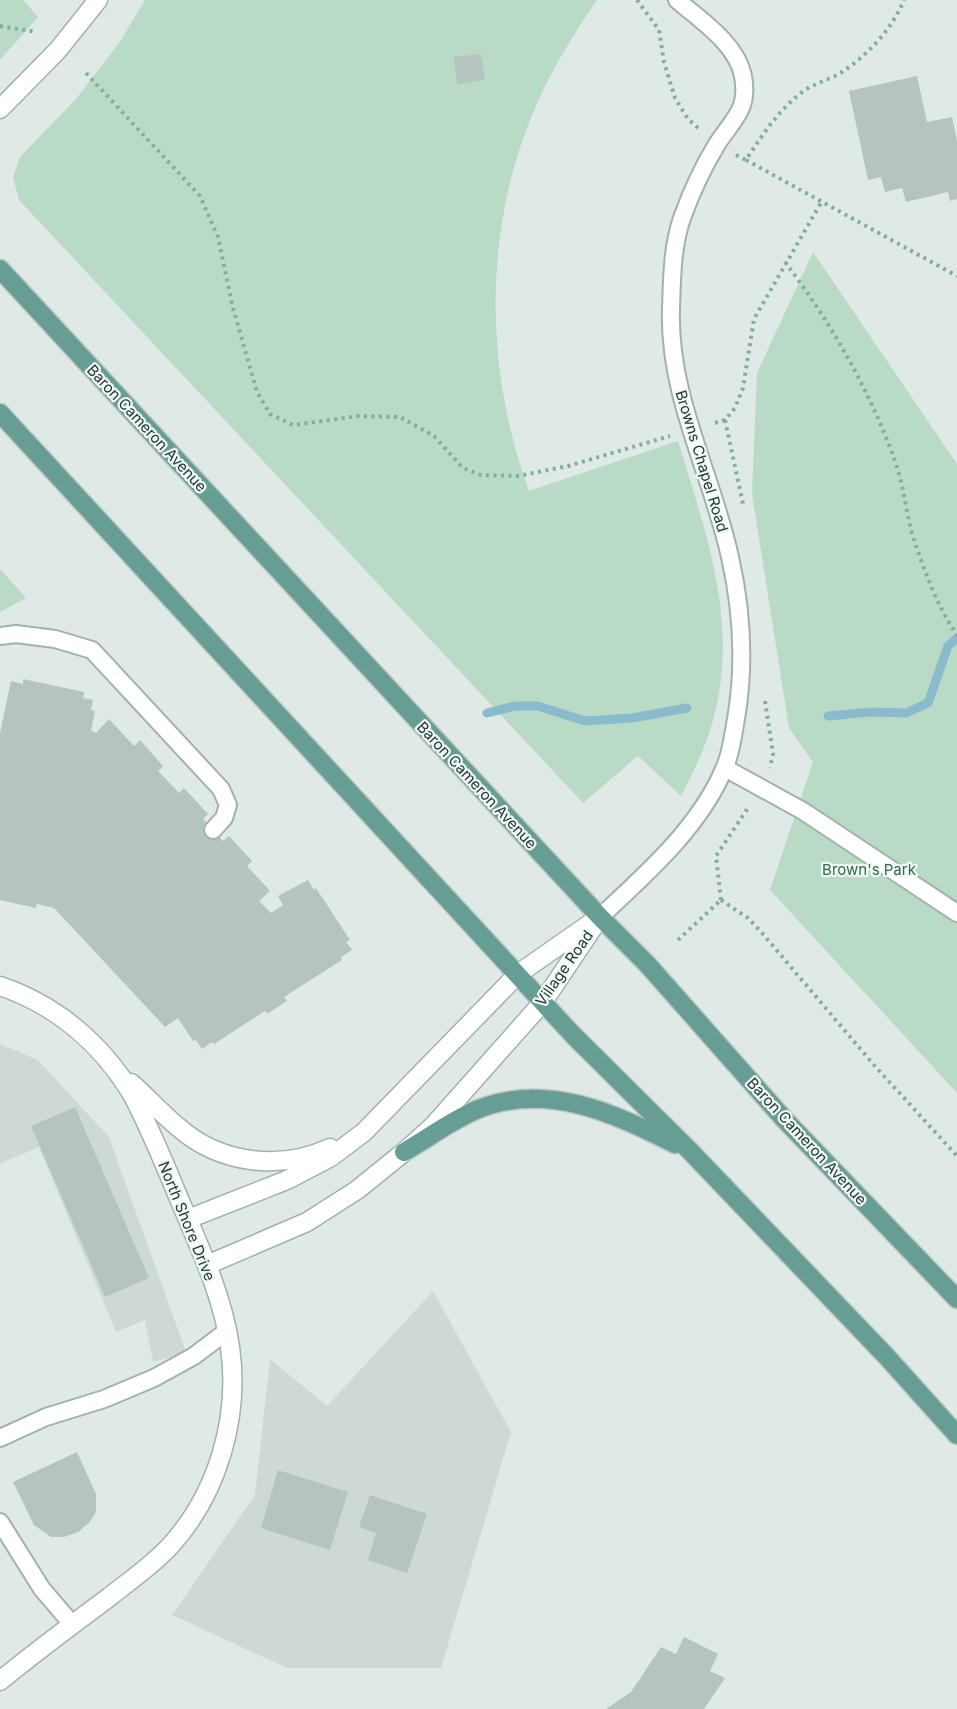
<svg xmlns="http://www.w3.org/2000/svg" width="957" height="1709" viewBox="0 0 957 1709" font-family="Inter,sans-serif">
  <style>
    .built { fill: #ced9d5 }
    .green { fill: #b9dac5 }
    .lines { fill: none; stroke-linecap: round; stroke-linejoin: round }
    .stream { stroke: #8abbcd; stroke-width: 9 }
    .building { fill: #b5c4bf }
    .service-casing { stroke: #a2b1ad; stroke-width: 20 }
    .tertiary-casing { stroke: #a2b1ad; stroke-width: 21 }
    .primary-casing { stroke: #bcc4c2; stroke-width: 21 }
    .path { stroke: #81aca3; stroke-width: 4; stroke-dasharray: 3 4.5; stroke-linecap: butt }
    .service { stroke: #fff; stroke-width: 16 }
    .tertiary { stroke: #fff; stroke-width: 18 }
    .primary { stroke: #669d95; stroke-width: 18 }
    .labels { text-anchor: middle; dominant-baseline: central; stroke-width: 4.5; stroke-linejoin: round; paint-order: stroke }
    .street-label { font-size: 15px; fill: #213935; stroke: #f0f7f4 }
    .park-label { font-size: 15px; fill: #2e6d4d; stroke: #f0f7f4 }
  </style>
  <rect width="100%" height="100%" fill="#dfeae6"/>
  <!-- built -->
  <g class="built">
    <path d="M0,1044L38,1060L109,1137L186,1352L153,1362L145,1320L116,1332L39,1147L0,1164Z"/>
    <path d="M433,1291L511,1432L441,1668H287L172,1615L255,1495L270,1359L327,1406Z"/>
  </g>
  <!-- green -->
  <g class="green">
    <path d="M0,0H23L38,17L0,60Z"/>
    <path d="M145,0H597C575,32 555,64 539,99C483,222 483,365 529,491L678,441C709,543 746,641 704,747C698,764 689,780 681,796L638,756L583,803L19,200L13,177L20,157L76,99L119,43Z"/>
    <path d="M813,252L957,464V1093L770,890L813,762L789,728L752,494L757,373Z"/>
    <path d="M0,569L26,598L0,612Z"/>
  </g>
  <g class="lines">
    <!-- stream -->
    <g class="stream">
      <path d="M487,713L515,706H538L585,721L632,718L687,708"/>
      <path d="M828,716L871,712L906,713L928,703L948,646L957,638"/>
    </g>
  </g>
  <!-- building -->
  <g class="building">
    <path d="M481,54L485,80L457,84L454,57Z"/>
    <path d="M917,76L927,122L952,117L957,141V199L950,201L948,192L906,202L902,188L885,192L881,177L868,180L849,91Z"/>
    <path d="M23,679L84,692L83,698L93,700L91,710L95,711L91,731L96,733L109,719L134,746L140,740L163,766L158,771L179,793L184,788L208,814L203,819L223,841L229,836L252,861L247,866L270,891L259,901L271,913L283,905L278,896L308,880L314,890L316,888L350,940L346,942L352,950L341,957L342,960L284,997L287,1001L267,1014L265,1011L214,1044L212,1042L202,1049L196,1040L193,1041L178,1018L165,1027L54,908L37,904L36,908L0,900V733L11,681L23,684Z"/>
    <path d="M75,1107L149,1278L105,1297L31,1126Z"/>
    <path d="M77,1452L96,1494V1512L89,1523L78,1532L64,1537H51L34,1525L13,1482Z"/>
    <path d="M278,1470L348,1492L330,1550L261,1528Z"/>
    <path d="M370,1495L427,1514L407,1573L368,1560L376,1533L359,1527Z"/>
    <path d="M684,1637L718,1654L710,1671L725,1678L704,1709H606L631,1692L661,1647L676,1654Z"/>
  </g>
  <g class="lines">
    <!-- service casing -->
    <g class="service-casing">
      <g id="service">
        <path d="M0,636L16,634L55,639L92,650L221,789L228,805L224,818L213,830"/>
        <path d="M725,768L803,811L957,913"/>
        <path d="M600,917C646,874 699,828 724,769C731,755 733,735 736,719C745,666 742,610 730,557C712,474 668,396 671,309C672,279 672,247 682,218C691,193 703,167 717,144C724,133 734,122 740,110C745,100 745,87 743,76C737,44 700,20 677,0"/>
        <path d="M0,1438L46,1417L104,1399L154,1378L194,1356L227,1331"/>
        <path d="M0,1522L42,1589L72,1624"/>
      </g>
    </g>
    <!-- tertiary casing -->
    <g class="tertiary-casing">
      <g id="tertiary">
        <path d="M0,109L58,50L98,0"/>
        <path d="M0,986C56,1005 101,1043 132,1094C150,1128 165,1165 180,1201C200,1248 223,1297 230,1347C240,1417 218,1493 171,1545C152,1566 129,1581 108,1598C72,1625 35,1652 0,1681"/>
        <path d="M131,1083C147,1097 161,1113 178,1127C220,1164 280,1171 330,1148"/>
        <path d="M188,1219L287,1180L331,1157L364,1132L518,974L591,923"/>
        <path d="M207,1265L307,1222L357,1190L404,1152L433,1126L543,1002L600,917"/>
      </g>
    </g>
    <!-- primary casing -->
    <g class="primary-casing">
      <g id="primary">
        <path d="M0,269L600,917L647,964L784,1119L957,1299"/>
        <path d="M0,413L573,1035L691,1152L887,1357L957,1435"/>
        <path d="M404,1152C428,1138 451,1121 476,1110C546,1081 613,1113 675,1144"/>
      </g>
    </g>
    <!-- path -->
    <g class="path">
      <path d="M637,0L659,30L664,62L675,98L688,119L698,128"/>
      <path d="M0,26L37,32"/>
      <path d="M86,73L200,196L218,237L233,308L257,392L270,414L293,425L359,416L400,417L434,436L463,468L481,475L518,476L568,466L670,436"/>
      <path d="M736,155L746,160C763,134 777,112 801,93C813,83 830,80 842,72C868,55 892,29 904,0"/>
      <path d="M746,160L957,276"/>
      <path d="M785,262C830,321 870,391 895,461C904,486 906,514 914,540C925,572 938,608 957,635"/>
      <path d="M725,420L743,504"/>
      <path d="M715,423L725,420L735,408L743,388L754,319L822,201"/>
      <path d="M765,701L773,754L770,768"/>
      <path d="M721,900L716,856L748,808"/>
      <path d="M721,900L748,918L762,933L874,1065L957,1156"/>
      <path d="M678,940L721,900"/>
    </g>
    <!-- service -->
    <use href="#service" class="service"/>
    <!-- tertiary -->
    <use href="#tertiary" class="tertiary"/>
    <!-- primary -->
    <use href="#primary" class="primary"/>
  </g>
  <g class="labels">
    <!-- street labels -->
    <g class="street-label">
      <text transform="translate(147 428) rotate(47)">Baron Cameron Avenue</text>
      <text transform="translate(702 461) rotate(73)">Browns Chapel Road</text>
      <text transform="translate(477 785) rotate(47)">Baron Cameron Avenue</text>
      <text transform="translate(564 968) rotate(-55)">Village Road</text>
      <text transform="translate(807 1141) rotate(47)">Baron Cameron Avenue</text>
      <text transform="translate(187 1221) rotate(68)">North Shore Drive</text>
    </g>
    <!-- park labels -->
    <g class="park-label">
      <text x="869" y="869">Brown's Park</text>
    </g>
  </g>
</svg>
